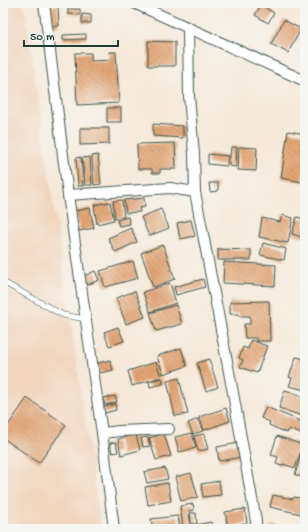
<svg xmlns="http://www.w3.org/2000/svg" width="308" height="532" viewBox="0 0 308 532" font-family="'Gochi Hand',sans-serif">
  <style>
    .built { fill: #f1d5bd }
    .building { fill: url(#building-back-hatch) }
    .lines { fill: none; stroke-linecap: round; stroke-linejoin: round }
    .lane-casing { stroke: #3f574d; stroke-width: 6 }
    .street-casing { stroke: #3f574d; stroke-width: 12 }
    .lane { stroke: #fff; stroke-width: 5 }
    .street { stroke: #fff; stroke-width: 10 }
  </style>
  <defs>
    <pattern id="building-back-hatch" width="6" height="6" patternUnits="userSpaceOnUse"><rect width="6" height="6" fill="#e3a575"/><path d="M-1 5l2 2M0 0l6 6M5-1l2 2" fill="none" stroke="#b78861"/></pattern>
  </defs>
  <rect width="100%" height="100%" fill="#f6f6f2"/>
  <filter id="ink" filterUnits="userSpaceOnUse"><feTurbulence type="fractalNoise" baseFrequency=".025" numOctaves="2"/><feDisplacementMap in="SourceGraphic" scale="8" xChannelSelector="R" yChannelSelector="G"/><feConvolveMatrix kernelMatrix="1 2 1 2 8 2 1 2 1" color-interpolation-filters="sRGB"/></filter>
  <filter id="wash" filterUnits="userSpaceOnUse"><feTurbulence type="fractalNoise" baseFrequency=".012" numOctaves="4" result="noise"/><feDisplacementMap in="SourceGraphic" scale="16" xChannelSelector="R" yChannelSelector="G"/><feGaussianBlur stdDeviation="0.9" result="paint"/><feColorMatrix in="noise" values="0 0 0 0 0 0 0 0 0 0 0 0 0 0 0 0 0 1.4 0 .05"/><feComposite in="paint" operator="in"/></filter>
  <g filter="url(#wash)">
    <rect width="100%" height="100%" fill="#f5e9d9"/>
    <!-- built -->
    <path class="built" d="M3,3H24L101,529H3Z"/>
    <g id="blocks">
      <!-- building -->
      <g class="building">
        <path d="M58,5L59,26H50V6Z"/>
        <path d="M261,5L274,13L268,23L255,15Z"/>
        <path d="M68,9H80V15L68,14Z"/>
        <path d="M82,14L91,15V23H82Z"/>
        <path d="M284,20L301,29L288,53L271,44Z"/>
        <path d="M86,34V39L63,40V35Z"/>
        <path d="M148,41L175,42V66H148Z"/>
        <path d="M109,52H116L119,103L77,105L75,53H91V61L110,60Z"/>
        <rect x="107" y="108" width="14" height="14"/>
        <path d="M153,124L183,126V138L153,136Z"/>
        <path d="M80,128H109V144L80,145Z"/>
        <path d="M288,131L305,134V165L302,182L281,178Z"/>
        <path d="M175,143L176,169H160V173H152V169H138L137,144Z"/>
        <path d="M231,147H237L236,167L229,166Z"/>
        <path d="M239,147L257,148L256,171L238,170Z"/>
        <path d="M208,154L228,156L227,166L208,164Z"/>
        <path d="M98,155L101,184L94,185L92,156Z"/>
        <path d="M81,157L83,186H78L76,158Z"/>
        <path d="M90,157L92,185H85L82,158Z"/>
        <path d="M209,183H218V191L210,192Z"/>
        <path d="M144,198L145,207L139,208L140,212L126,213L124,200Z"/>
        <path d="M122,200L124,217L115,218L113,201Z"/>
        <path d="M110,202L114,220L97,224L94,205Z"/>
        <path d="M90,208L94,228L79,231L75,211Z"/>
        <path d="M161,209L169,228L149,236L141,217Z"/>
        <path d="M282,215L293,218L288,243L259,237L262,218L280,222Z"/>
        <path d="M128,217L130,224L119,226L117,220Z"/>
        <path d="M297,217L305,219V238L292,234Z"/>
        <path d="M191,220L195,236L180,239L177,223Z"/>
        <path d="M131,228L137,242L115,252L108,238Z"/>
        <path d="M263,243L286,249L284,260L260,255Z"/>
        <path d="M163,245L175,279L153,287L141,253Z"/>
        <path d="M218,249L251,250V260H218Z"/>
        <path d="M133,261L138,278L105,287L100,271Z"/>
        <path d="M224,262L276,265L275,286L223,283Z"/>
        <path d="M95,271L99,280L87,285L84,276Z"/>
        <path d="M203,279L205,287L176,295L174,287Z"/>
        <path d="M170,283L176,303L150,312L143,292Z"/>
        <path d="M135,291L145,317L126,324L116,298Z"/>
        <path d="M269,301L270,341H256V338H245L244,324H250V316H239V314H230V302Z"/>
        <path d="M176,305L182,324L156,331L150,313Z"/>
        <path d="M118,327L124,341L109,346L104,332Z"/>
        <path d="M251,340L267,346L257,373L240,367L243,360L239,358L243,347L248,349Z"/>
        <path d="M181,348L187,366L163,374L157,356Z"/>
        <path d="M296,357L305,359V390L289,386L292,378L289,377Z"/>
        <path d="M209,359L218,387L206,391L197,363Z"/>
        <path d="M110,360L113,370L100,373L98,363Z"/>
        <path d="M156,362L161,377L132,386L128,371Z"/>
        <path d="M162,378L163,384L150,387L149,381Z"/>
        <path d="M179,378L188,414L175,416L167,381Z"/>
        <path d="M285,390L305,397V417L279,408Z"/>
        <path d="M115,396L117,402L105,405L103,398Z"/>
        <path d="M27,398L66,425L39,463L3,438V433Z"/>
        <path d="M115,404L116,410L105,413L103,407Z"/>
        <path d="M266,407L305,423L301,434L289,429L287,433L269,425L270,422L261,418Z"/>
        <path d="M226,408L230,421L204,430L199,417Z"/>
        <path d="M198,419L203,431L193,434L188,423Z"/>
        <path d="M192,433L196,448L179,452L175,437Z"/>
        <path d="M164,434L171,456L156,460L149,438Z"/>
        <path d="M204,434L208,449L198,451L194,436Z"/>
        <path d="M136,435L140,450L121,455L118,439Z"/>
        <path d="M277,436L303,445L295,468L283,464L282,466L276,464L278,457L271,455Z"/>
        <path d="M148,437L150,446L143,447L141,438Z"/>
        <path d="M116,442L118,452L112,453L110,443Z"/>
        <path d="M239,443L242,457L219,461L217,447Z"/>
        <path d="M303,447H305V478L295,475Z"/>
        <path d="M165,468L168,479L147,483L144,472Z"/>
        <path d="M191,473L198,497L181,501L175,477Z"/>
        <path d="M219,481L221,495L203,497L201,484Z"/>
        <path d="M168,483L171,501L148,505L145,487Z"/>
        <path d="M273,495L293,499L294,497L305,499V515L270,507Z"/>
        <path d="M193,504L194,510L189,511L191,526L211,522L213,529H189L188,526L183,527L180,506Z"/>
        <path d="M245,509L247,523L228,527L225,512Z"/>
        <path d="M190,513H196L197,524H191Z"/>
        <path d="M178,516L180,529H153L151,519Z"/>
        <path d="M271,525L288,528V529H270Z"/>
      </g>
    </g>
  </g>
  <g filter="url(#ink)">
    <use href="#blocks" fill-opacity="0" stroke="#3f574d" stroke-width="1"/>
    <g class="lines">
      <!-- lane casing -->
      <g class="lane-casing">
        <path id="lane" d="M3,282L63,315L86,319"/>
      </g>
      <!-- street casing -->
      <g class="street-casing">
        <g id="street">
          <path d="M44,3L68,195L102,433L114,529"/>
          <path d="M134,3L305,81"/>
          <path d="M188,28L189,96L194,154L195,192"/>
          <path d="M68,195L170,188L195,192L233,393L256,521V529"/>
          <path d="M102,433L120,431L169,429"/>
        </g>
      </g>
      <!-- lane -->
      <use href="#lane" class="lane"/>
      <!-- street -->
      <use href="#street" class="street"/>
    </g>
  </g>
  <!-- margin -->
  <rect width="308" height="532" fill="none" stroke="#f6f6f2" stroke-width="16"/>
  <!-- scale -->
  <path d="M24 40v6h94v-6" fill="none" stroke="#1f3d34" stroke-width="2"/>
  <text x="30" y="40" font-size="12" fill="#1f3d34" stroke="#f6f6f2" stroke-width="3" paint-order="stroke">50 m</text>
</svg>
